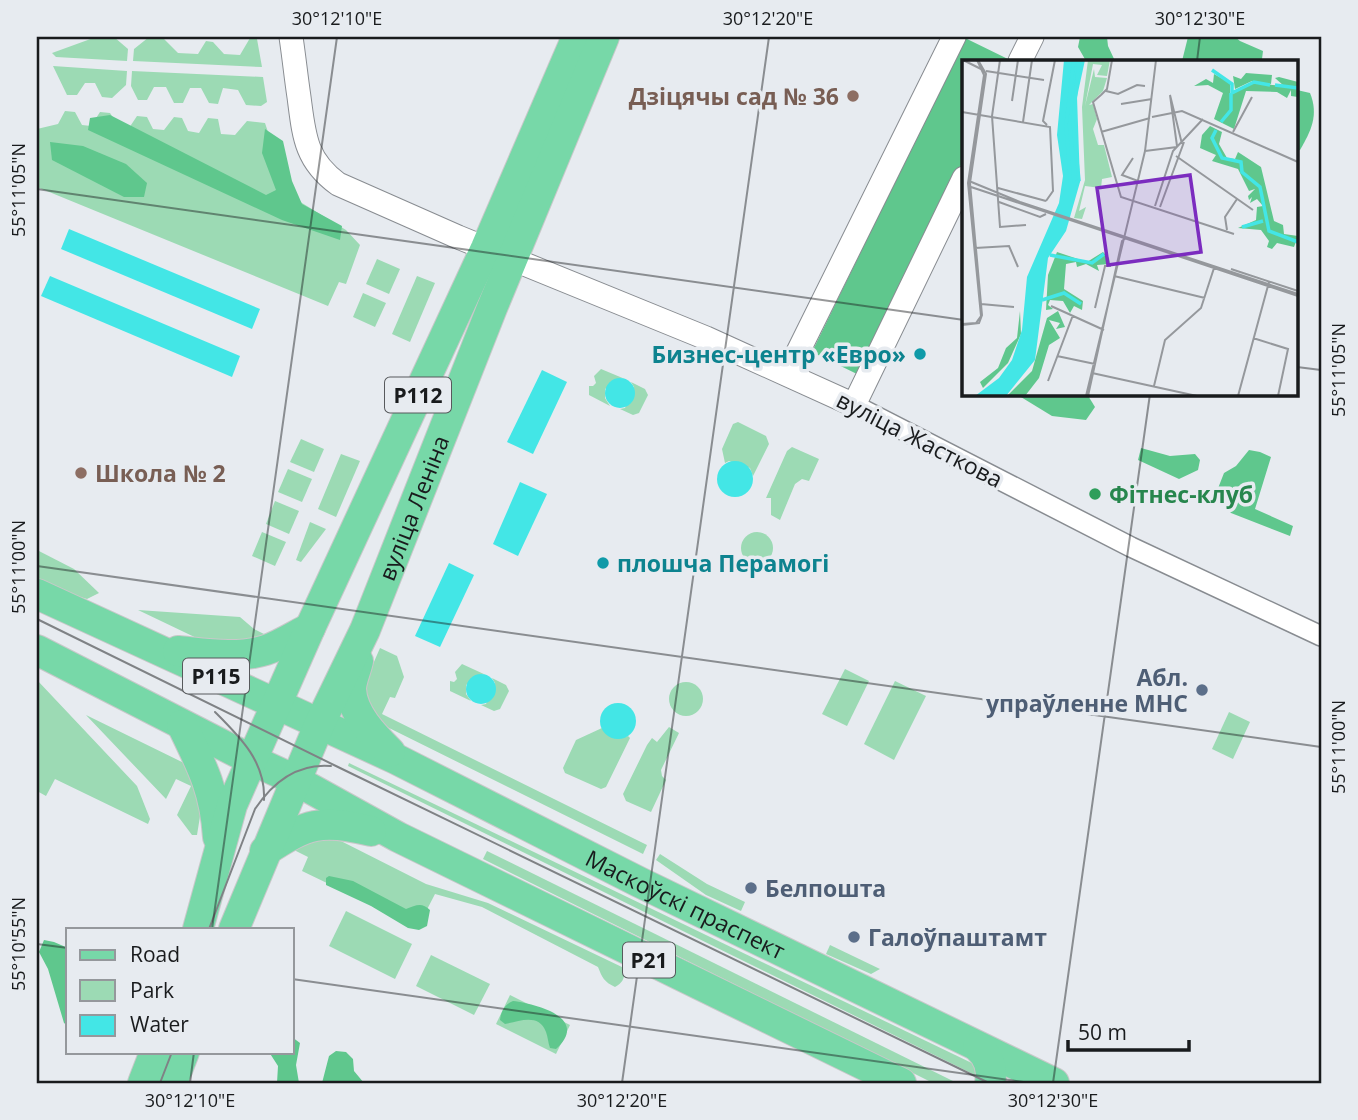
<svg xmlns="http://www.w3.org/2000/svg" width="1358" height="1120" viewBox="0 0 1358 1120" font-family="'Open Sans',sans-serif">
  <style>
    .green { fill: #9cdab4 }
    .forest { fill: #5fc78d }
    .water { fill: #43e6e6 }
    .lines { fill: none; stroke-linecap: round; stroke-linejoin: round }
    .minor-casing { stroke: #888c91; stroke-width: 22 }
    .tertiary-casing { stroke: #888c91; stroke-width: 25 }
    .primary-casing { stroke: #c8c8c9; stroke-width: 32 }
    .minor { stroke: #fff; stroke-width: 19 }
    .tertiary { stroke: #fff; stroke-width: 23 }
    .primary { stroke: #77d8a8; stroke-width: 30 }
    .tram { stroke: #7f8285; stroke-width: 2 }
    .ticks { fill: none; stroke: #191b1d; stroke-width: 2; stroke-opacity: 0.45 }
    .education-dot { fill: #8d6e63; stroke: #e7ebf0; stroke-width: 2.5 }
    .culture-dot { fill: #0f9aa8; stroke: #e7ebf0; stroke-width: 2.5 }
    .leisure-dot { fill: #2e9e5b; stroke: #e7ebf0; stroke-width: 2.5 }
    .service-dot { fill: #5c6f8a; stroke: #e7ebf0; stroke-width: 2.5 }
    .labels { text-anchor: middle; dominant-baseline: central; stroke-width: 7; stroke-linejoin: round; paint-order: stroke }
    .shield { fill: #e7ebf0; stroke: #57595c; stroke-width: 2 }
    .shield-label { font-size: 21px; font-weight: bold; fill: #191b1d }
    .education-label { font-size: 23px; font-weight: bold; fill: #785e54; stroke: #e7ebf0; text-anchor: end }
    .culture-label { font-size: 23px; font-weight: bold; fill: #0d838f; stroke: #e7ebf0; text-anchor: end }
    .street-label { font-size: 23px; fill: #191b1d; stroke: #e7ebf0 }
    .leisure-label { font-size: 23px; font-weight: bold; fill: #27864d; stroke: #e7ebf0; text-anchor: start }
    .service-label { font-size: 23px; font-weight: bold; fill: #4e5e75; stroke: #e7ebf0; text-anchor: start }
    .inset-river { fill: none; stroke: #43e6e6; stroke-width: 3.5 }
    .inset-road { fill: none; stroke: #95989c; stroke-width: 2 }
    .view { fill: #7b2cbf; fill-opacity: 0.15; stroke: #7b2cbf; stroke-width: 3.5 }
    .inset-edge { fill: none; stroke: #191b1d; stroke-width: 3.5 }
    .neatline { fill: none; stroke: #191b1d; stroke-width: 2.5 }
    .ticks-label { font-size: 18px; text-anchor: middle; fill: #191b1d }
  </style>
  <rect width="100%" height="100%" fill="#e7ebf0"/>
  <!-- green -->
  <g class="green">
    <path d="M96,37H114L128,49L127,61L56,57L52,53Z"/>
    <path d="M149,37H162L178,53L198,54L206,41L213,42L224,54L240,55L250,38L257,39L262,67L133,61L134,49Z"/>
    <path d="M53,66L127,71L126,85L112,98L102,97L95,83H85L77,95H67Z"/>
    <path d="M132,71L263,77L267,102L261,106L246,105L238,90L223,88L218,104L209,103L201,88H190L183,103H174L166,87H154L147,100H138L131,86Z"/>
    <path d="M65,111L75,112L82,125L91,126L100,112L110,113L120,128H129L137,116L147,117L153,129L164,130L174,117L182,118L188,131L199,133L208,118L218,119L221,134L235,135L247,121L265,123L289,195L346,230L360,245L346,284L339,282L328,306L37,187V129L58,124Z"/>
    <path d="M377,259L400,269L389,294L366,284Z"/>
    <path d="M417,276L435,283L410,342L392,334Z"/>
    <path d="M363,293L386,303L375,327L353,317Z"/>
    <path d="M601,369L625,379L620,378L605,389V398L610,406L589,395V386H593L596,383L594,376Z"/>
    <path d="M631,382L645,389L648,395L639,413L633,415L620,409L625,408L634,387Z"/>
    <path d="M738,422L766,436L769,444L753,476L750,468L729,461L725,463L722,449L733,424Z"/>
    <path d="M301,439L324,449L314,472L290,462Z"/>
    <path d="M792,447L819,459L809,481L802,479L795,484L780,520L771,515V498H766L787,451Z"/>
    <path d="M341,454L360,461L336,517L318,509Z"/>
    <path d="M288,469L312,479L302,502L278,492Z"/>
    <path d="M275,501L299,511L289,534L266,524Z"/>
    <path d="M310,522L326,529L301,562L296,560Z"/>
    <path d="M262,532L286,542L275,566L252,556Z"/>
    <circle cx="757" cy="548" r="16"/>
    <path d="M37,550L74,569L99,593L87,599L63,592L37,578Z"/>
    <path d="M138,610L240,617L254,629L270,637L207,643Z"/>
    <path d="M380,648L397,656L404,677L395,698L390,697L382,714L647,845L643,854L381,724C355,699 368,676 380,648Z"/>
    <path d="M462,664L486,675L481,674L466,685V694L471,701L450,691V681L454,682L457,679L455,672Z"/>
    <path d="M845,669L869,681L847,726L822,714Z"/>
    <path d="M492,678L506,685L509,691L500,709L494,711L481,705L486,704L495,683Z"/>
    <path d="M37,680L137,786L150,819L148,824L55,779L46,796L37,791Z"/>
    <path d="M895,681L926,696L894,760L864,744Z"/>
    <circle cx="686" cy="699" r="17"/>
    <path d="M1229,712L1250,722L1233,759L1212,749Z"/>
    <path d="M86,715L184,763L202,804L197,835H192L177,815L191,786L176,779L166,799Z"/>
    <path d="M669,727L679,733L661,770L662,776L666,780L651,812L626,801L623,794L647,745L652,738L657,742Z"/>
    <path d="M602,728C609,738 617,740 628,736L630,738L606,787L601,789L565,773L563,768L576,740Z"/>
    <path d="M349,763L978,1066L981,1078L348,766Z"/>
    <path d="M333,837L426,884L488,903L624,968C625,977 624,982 615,987C604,982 602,977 598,967L482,907L435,894L418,927L302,871L308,857L288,847Z"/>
    <path d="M487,851L957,1083H933L483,859Z"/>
    <path d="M660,854L707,884L745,902L741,911L706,895L656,860Z"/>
    <path d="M346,911L412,944L395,979L329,946Z"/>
    <path d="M830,945L880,969L871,974L826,954Z"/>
    <path d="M431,955L490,984L474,1015L416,986Z"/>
    <path d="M510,995L570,1025L556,1054L496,1024Z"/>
  </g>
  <!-- forest -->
  <g class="forest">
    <path d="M1080,37H1107L1108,46L1115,61H1086L1078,47Z"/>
    <path d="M1188,37H1235L1240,41L1263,51L1262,59L1257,61H1182Z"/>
    <path d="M965,38L1012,61H964V159L859,375L812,352Z"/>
    <path d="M1297,90L1310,93C1319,115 1311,131 1300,150L1297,151Z"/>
    <path d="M110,115L266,195L276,190L262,153L265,129L283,141L292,181L302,204L342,226L340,240L282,220L88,130L90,118Z"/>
    <path d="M50,142L83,146L126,164L147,183L144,197H124L52,160Z"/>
    <path d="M1016,394H1087L1095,407L1086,420L1052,416Z"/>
    <path d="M1141,448L1170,456L1195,454L1200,460L1198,470L1179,479L1138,460Z"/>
    <path d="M1249,450L1260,452L1271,457L1255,509L1293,526L1290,536L1231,513L1215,496L1224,473L1236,466Z"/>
    <path d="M329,876L353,881L406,909C416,905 422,902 430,910L427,926L419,930L408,928L371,906L326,885V878Z"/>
    <path d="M44,940L54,942L68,948V1026L64,1023L48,969L39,952Z"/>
    <path d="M513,1001C537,1004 590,1018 556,1049L550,1048C548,1043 548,1037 546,1032C539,1013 520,1021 505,1024L500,1020C501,1011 505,1004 513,1001Z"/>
    <path d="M292,1037L300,1043L296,1065L299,1083H277L278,1066L269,1052H292Z"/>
    <path d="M336,1051L346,1052L353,1059L354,1071L364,1083H322L329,1056Z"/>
  </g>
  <!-- water -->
  <g class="water">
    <path d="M69,229L260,309L252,329L61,249Z"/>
    <path d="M50,276L240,356L232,377L41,296Z"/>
    <path d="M542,370L567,382L533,454L507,442Z"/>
    <circle cx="620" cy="393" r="15"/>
    <circle cx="735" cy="479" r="18"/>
    <path d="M520,482L547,494L518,556L493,544Z"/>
    <path d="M449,563L474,575L440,647L415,636Z"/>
    <circle cx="481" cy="689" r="15"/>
    <circle cx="618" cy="721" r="18"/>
  </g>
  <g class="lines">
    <!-- minor casing -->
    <g class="minor-casing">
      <path id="minor" d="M854,405L1131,547L1321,636"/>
    </g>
    <!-- tertiary casing -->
    <g class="tertiary-casing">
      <g id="tertiary">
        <path d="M291,37C294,57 296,77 299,97C304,135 305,160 338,184L458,237L706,338L854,405L964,178"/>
        <path d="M1020,61L1032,37"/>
        <path d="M787,374L954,37"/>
      </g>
    </g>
    <!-- primary casing -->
    <g class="primary-casing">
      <g id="primary">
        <path id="s1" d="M37,594L396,759L639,882L1054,1083"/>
        <path d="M37,650L252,760L295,780L398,837L901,1083"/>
        <path d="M178,651C208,654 237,659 266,650C281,645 296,635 310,628"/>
        <path d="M358,661C356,670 351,681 351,689C352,714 374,736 390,752"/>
        <path d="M182,725C202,766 215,791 218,837"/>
        <path d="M265,851C308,823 320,819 371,831"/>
        <path d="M198,929L232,805L310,628L486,248L577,37"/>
        <path id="s2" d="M234,929L320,723L365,630L492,308L604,37"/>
        <path d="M978,1047C989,1057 993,1069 990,1083"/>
        <path d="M143,1083L155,1052"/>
        <path d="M172,1083L184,1052"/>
      </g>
    </g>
    <!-- minor -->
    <use href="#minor" class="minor"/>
    <!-- tertiary -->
    <use href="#tertiary" class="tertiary"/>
    <!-- primary -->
    <use href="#primary" class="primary"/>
    <!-- tram -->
    <g class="tram">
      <path d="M37,619L338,767L989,1083"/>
      <path d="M215,712C240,737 266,762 264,800"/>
      <path d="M209,929L255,809C273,782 297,763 331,766"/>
      <path d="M160,1083L172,1052"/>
    </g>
  </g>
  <!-- ticks -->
  <path class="ticks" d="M1197,61L1200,37M37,189L964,320M1297,367L1321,370M37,566L1321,747M212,929L337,37M37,944L68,948M292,979L1031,1083M190,1083L194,1052M622,1083L769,37M1053,1083L1150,394"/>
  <!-- markers -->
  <g class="education-dot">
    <circle cx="853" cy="96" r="7"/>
    <circle cx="81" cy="473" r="7"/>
  </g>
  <g class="culture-dot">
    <circle cx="920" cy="354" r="7"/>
    <circle cx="603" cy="563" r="7"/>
  </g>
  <circle class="leisure-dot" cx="1095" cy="494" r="7"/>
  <g class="service-dot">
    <circle cx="1202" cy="690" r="7"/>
    <circle cx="751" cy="888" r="7"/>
    <circle cx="854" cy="937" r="7"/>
  </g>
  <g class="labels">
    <!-- shield labels -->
    <g class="shield">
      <rect x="385" y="377.5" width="66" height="35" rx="5"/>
      <rect x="183" y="658.5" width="66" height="35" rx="5"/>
      <rect x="623" y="942.5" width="52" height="35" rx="5"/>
    </g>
    <g class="shield-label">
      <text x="418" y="395">Р112</text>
      <text x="216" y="676">Р115</text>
      <text x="649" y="960">Р21</text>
    </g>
    <!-- education labels -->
    <g class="education-label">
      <text x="839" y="96">Дзіцячы сад № 36</text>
      <text x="95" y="473" text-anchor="start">Школа № 2</text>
    </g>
    <!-- culture labels -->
    <g class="culture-label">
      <text x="906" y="354">Бизнес-центр «Евро»</text>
      <text x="617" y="563" text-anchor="start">плошча Перамогі</text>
    </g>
    <!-- street labels -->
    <g class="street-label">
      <text transform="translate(920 439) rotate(27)">вуліца Жасткова</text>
      <text stroke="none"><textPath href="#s2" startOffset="458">вуліца Леніна</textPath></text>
      <text stroke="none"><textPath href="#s1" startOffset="719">Маскоўскі праспект</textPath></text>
    </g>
    <!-- leisure labels -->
    <g class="leisure-label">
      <text x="1109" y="494">Фітнес-клуб</text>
    </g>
    <!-- service labels -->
    <g class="service-label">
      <text x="1188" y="677" text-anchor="end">Абл.<tspan x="1188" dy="26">упраўленне МНС</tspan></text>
      <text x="765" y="888">Белпошта</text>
      <text x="868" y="937">Галоўпаштамт</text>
    </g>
  </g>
  <!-- overview -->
  <g transform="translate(962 60)">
    <rect width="336" height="336" fill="#e7ebf0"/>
    <path d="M126,0H148L145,16L135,15L140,5L131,4L123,46L132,9L133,17L145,18L141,31L127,45L131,44L135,59L131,69L136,85H142L150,117L140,119L139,128L123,126L117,151L124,147L120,159L112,158L123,120L120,47Z" fill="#9cdab4"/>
    <path d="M284,13L310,15L309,24L290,21L273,29L271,16L279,19ZM252,14L268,23V42L270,33L291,23L322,26L313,18L317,17L336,22V37L329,36V30L325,38L315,32L284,31L272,69L252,59L261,33L246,25L232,26L244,19L251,23ZM248,66L260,72L257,84L265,98L273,99L276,92L299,107L312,161L321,165L322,174L336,176L332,187L315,183L310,189L305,187L307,181L299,170L276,168L294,160L295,147L301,146L295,139L288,143L290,137L287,140L286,136L293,129L287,131L276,109L250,101L254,95L238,88L240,75ZM95,192L125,202L141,192L147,198L148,204L135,205L137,211L124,204L115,207L114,202L104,204L102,229L121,241L120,250L112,246L108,253L101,241L88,240L86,245L91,249L84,250L86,215ZM58,251L59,274L46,303L21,328L18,322L36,308L44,288L55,278ZM96,251L103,267L94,269L98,263L87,260L98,278L87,285L77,318L63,336H45L70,311L85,258Z" fill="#5fc78d"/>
    <path d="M102,0H123L115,37L118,122L104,171L86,198L73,300L44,336H13L37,318L50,300L60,270L65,217L97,143L101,116L95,75Z" fill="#43e6e6"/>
    <path class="inset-river" d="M112,0L104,65L109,128L117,120L111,62L117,0M250,10L270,24V33L292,22L308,25M313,25L336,28M259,62L269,50V33M254,70L250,78L260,98L279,102L280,112L298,127L307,171L336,182M280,167L301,161M88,195L130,203L142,194M80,240L102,233L119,244"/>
    <path class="inset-road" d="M1,0L23,11M38,0L30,56L38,167L64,165M24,11L82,20M144,31L156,34L175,25L183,26M139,35L131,42L159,137L272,174M139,35L145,29L150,0M50,41L56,0M159,44L190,39M0,52L88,67L91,131L84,141M190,57L220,51L336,102M61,62L70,0M85,65L81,61L93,0M139,72L188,58M271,72L290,37M215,86L208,35L220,84M183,91L215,87M214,96L291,150M171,98L160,115L176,121M7,121L58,142L336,234M6,126L336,236M36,128L84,141M37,142L78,157L84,154M193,146L211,91L241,59M198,147L222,82M265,170L263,157L275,139M13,188L47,186L56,207M269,209L336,231M152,216L243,238M19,244L52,247M89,246L142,270M133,248L143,206H149M0,264L14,263L19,256L6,123L22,15L15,0M0,265L17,263L20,255L8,123L24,14L16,0M291,278L326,289L316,336M95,296L133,304M130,313L235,336M86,321L111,255M192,326L203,280L239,248L252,208M124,336L183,91L194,0M126,336L160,181L165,177M276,336L307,222"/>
    <path class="view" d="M228,115L239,192L146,205L135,128Z"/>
    <rect width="336" height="336" class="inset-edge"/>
  </g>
  <!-- border -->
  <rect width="1358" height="1120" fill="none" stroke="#e7ebf0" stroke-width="77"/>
  <!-- legend -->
  <rect x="66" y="928" width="228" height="126" fill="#e7ebf0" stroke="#95989c" stroke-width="2"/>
  <rect x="80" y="950" width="35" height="10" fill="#77d8a8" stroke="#95989c" stroke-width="2"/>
  <text x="130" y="962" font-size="21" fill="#191b1d">Road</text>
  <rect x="80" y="980" width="35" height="21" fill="#9cdab4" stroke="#95989c" stroke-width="2"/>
  <text x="130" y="998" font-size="21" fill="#191b1d">Park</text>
  <rect x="80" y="1015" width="35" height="21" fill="#43e6e6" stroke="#95989c" stroke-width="2"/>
  <text x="130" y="1032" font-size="21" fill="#191b1d">Water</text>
  <!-- scale -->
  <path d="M1068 1040v10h121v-10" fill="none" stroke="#191b1d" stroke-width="3.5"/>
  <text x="1078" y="1040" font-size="21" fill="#191b1d" stroke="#e7ebf0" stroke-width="5" paint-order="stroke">50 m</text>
  <rect x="38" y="38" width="1282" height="1044" class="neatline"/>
  <g class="ticks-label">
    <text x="337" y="25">30°12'10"E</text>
    <text x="768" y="25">30°12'20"E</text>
    <text x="1200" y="25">30°12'30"E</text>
    <text transform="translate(19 190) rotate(-90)" y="6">55°11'05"N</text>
    <text transform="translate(1339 370) rotate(-90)" y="6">55°11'05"N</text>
    <text transform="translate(19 567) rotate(-90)" y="6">55°11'00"N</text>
    <text transform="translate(1339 747) rotate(-90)" y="6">55°11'00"N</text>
    <text transform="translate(19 944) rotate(-90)" y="6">55°10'55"N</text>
    <text x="190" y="1107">30°12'10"E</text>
    <text x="622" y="1107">30°12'20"E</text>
    <text x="1053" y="1107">30°12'30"E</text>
  </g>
</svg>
